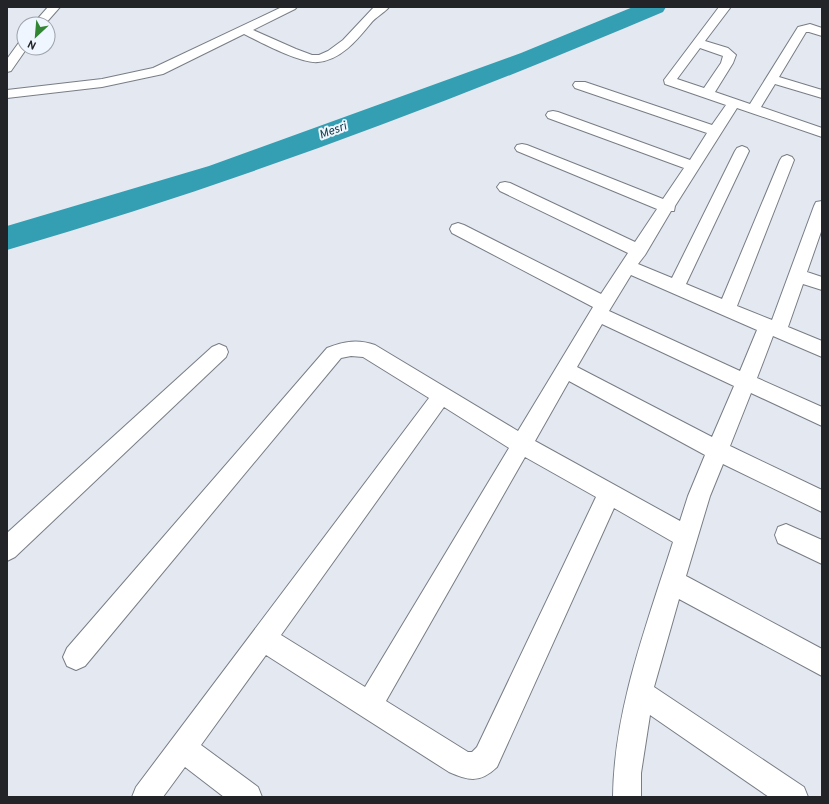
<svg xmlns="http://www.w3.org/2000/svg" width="829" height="804" viewBox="0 0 829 804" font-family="Overpass,sans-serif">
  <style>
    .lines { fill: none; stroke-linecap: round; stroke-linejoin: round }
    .river { fill: #349eb2; fill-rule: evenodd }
    .minor-casing { stroke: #787d85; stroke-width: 2 }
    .minor { fill: #fff; fill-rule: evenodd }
    .labels { text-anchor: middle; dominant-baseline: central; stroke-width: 4; stroke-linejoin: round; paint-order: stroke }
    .far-water-label { font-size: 12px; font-style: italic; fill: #12414a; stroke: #f0f6ff }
  </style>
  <rect width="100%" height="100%" fill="#e3e8f1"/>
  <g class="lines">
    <!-- river -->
    <path class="river" d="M633,7H666L663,12C449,103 230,185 7,250V226L209,166L521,53Z"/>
    <!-- minor casing -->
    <g class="minor-casing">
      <g id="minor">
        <path d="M48,7H60L45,24H33Z"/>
        <path d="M282,7H297L295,9L253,30L296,49L312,55H319L328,51L343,40L374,7H389C384,13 376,17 371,23C357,40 341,60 318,62C301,64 260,42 244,34L163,74L102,87L7,98V90L102,79L153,68Z"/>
        <path d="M719,7L730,8L705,41L728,48L736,55L733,63L715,92L750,104L798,27L810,24L822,28V36L809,32H806L779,77L822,90V98L775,84L761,107L822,128V137L737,108L675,206L674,211H671L645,255L638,264L672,278L735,151L737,148L742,146L747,148L749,151L686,284L722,299L780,160L782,157L787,155L792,157L794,160L737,306L772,320L814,206L816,202L822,201V229L807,272L822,277V290L803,284L788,327L822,341V357L773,336L757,378L822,407V426L751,393L730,446L822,490V512L723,464L710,496L686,576L822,649V676L679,599L654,687L804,787L808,797H769L650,715L641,773V797H613C614,709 647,624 673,542L614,508L497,767C480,783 469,781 449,772L266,655L201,745L258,787L262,797H224L185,767L163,797H132L136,787L429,398L363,357L351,356L341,358L85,666L76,670L67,666L63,657L67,648L327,348C344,341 358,339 375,345L518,431L593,307L452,233L450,229L452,225L458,223L464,225L601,294L628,253L500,191L497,187L500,183L505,182L510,183L635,242L657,209L517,151L515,148L517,145L522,144L527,145L663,199L684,168L548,118L546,115L548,112L553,111L558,112L690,160L707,133L575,88L573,85L575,82H585L712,125L726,105L665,84L664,80ZM700,48L723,56L721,63L704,88L677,79ZM631,275L757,330L740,371L609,311ZM602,324L734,386L712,437L577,367ZM569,381L705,455L688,496L680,521L535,441ZM444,407L509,448L365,687L281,635ZM525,457L596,497L477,747L472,752H468L386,701Z"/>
        <path d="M24,40V48H27L11,71L7,72V59L20,41Z"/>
        <path d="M219,344L226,347L228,352L226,357L15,557L7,561V533L212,347Z"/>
        <path d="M786,524L822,540V564L778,543L775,535L778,527Z"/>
      </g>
    </g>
    <!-- minor -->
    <use href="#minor" class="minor"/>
  </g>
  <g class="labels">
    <!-- far-water labels -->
    <g class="far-water-label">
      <text transform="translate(333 131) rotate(-20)">Mesri</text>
    </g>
  </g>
  <!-- border -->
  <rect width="829" height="804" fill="none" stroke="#222428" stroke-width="16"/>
  <!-- north arrow -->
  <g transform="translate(36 36) rotate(206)"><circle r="19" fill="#f0f6ff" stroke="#9ea2a9"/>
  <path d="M0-3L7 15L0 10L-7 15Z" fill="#308633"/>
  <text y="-6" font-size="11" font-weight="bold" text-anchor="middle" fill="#222428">N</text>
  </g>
</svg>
